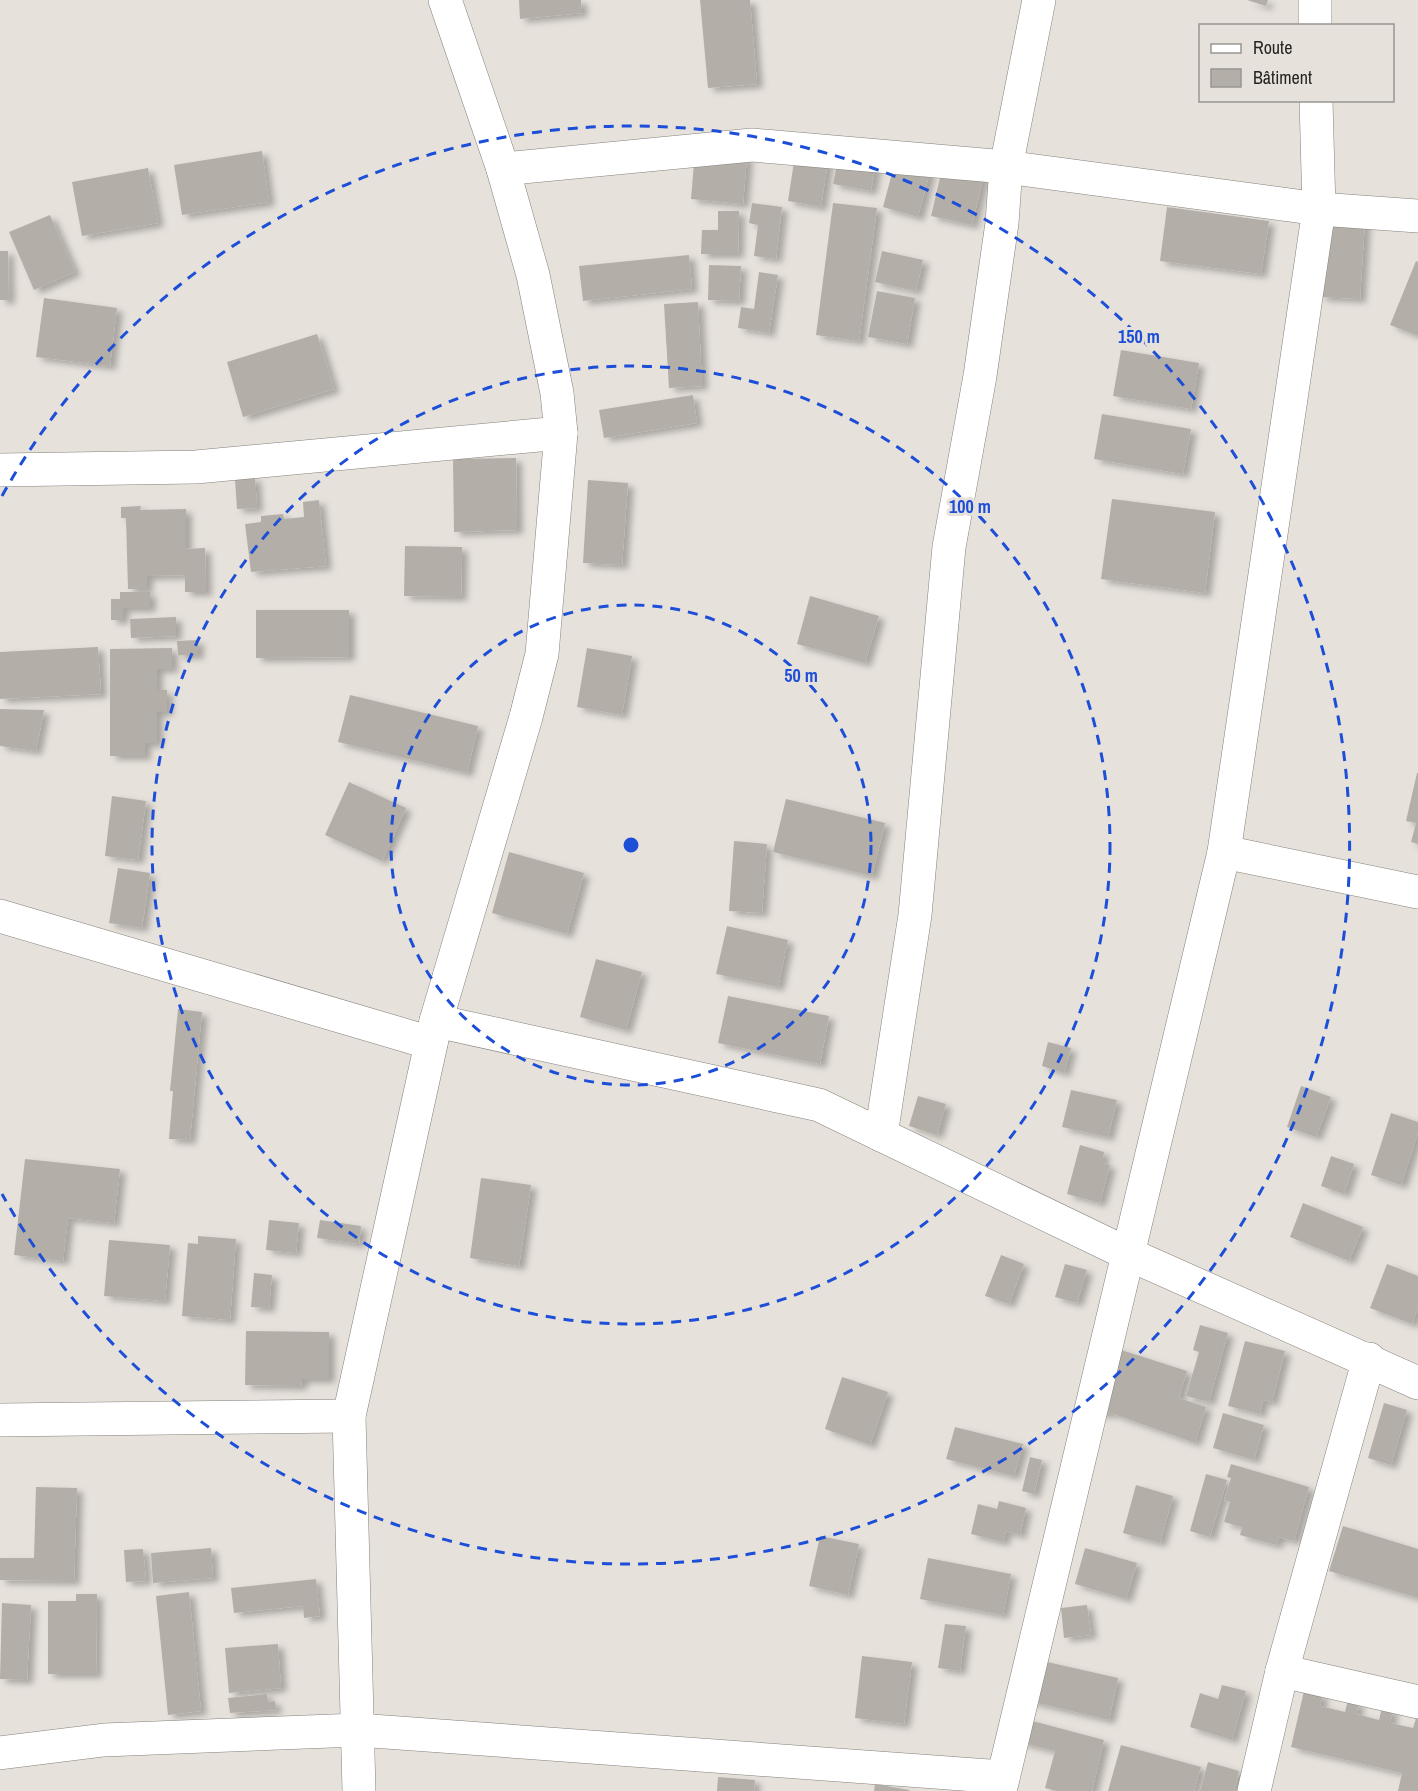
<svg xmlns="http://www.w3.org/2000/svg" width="1418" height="1791" viewBox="0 0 1418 1791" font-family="'Archivo Narrow',sans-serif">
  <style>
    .building { fill: #b3afa8; filter: url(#shadow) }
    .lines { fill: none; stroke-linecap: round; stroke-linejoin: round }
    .minor-casing { stroke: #85817b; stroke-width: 34 }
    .minor { stroke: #fff; stroke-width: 33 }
    .ring { fill: none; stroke: #1d4ed8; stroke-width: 3; stroke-dasharray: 10 8 }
    .centre { fill: #1d4ed8; stroke: #e6e1db; stroke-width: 3 }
    .ring-label { font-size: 18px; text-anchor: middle; font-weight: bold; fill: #1d4ed8; stroke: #e6e1db; stroke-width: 6; stroke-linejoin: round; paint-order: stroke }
  </style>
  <defs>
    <filter id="shadow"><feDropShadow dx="6" dy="4" stdDeviation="3" flood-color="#0004"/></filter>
  </defs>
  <rect width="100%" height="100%" fill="#e6e1db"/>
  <!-- building -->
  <g class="building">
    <path d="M519,0H581L582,13L520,19Z"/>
    <path d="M700,0H750L757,84L708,88Z"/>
    <path d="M1247,0H1268L1266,6Z"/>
    <path d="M262,151L269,202L182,215L174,165Z"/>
    <path d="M695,151L747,156L743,204L691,199Z"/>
    <path d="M795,155L828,160L821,207L788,201Z"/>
    <path d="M839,155L876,163L871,191L833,184Z"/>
    <path d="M895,162L930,171L918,217L883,207Z"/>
    <path d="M943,165L984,174L972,225L931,216Z"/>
    <path d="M148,168L158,223L82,236L72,182Z"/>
    <path d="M752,203L782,207L776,259L754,256L758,225L749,223Z"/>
    <path d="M833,203L877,208L859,341L816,335Z"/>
    <path d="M1167,207L1269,221L1261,274L1160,261Z"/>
    <path d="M718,211H739L738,254H701L702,230H718Z"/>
    <path d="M50,215L75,272L34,290L9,232Z"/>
    <path d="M1325,218L1365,220L1360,299L1320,297Z"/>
    <path d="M0,251H8L9,300H0Z"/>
    <path d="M882,251L923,260L916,291L875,282Z"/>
    <path d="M689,255L692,289L583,301L579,266Z"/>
    <path d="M1416,261L1418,262V336L1390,325Z"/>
    <path d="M709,265L741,266L739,301L708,300Z"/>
    <path d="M759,272L778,275L769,333L738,328L741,307L754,309Z"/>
    <path d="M877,291L915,298L907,344L868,337Z"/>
    <path d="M44,298L117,308L110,366L36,357Z"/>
    <path d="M698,302L702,386L669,388L664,304Z"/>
    <path d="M317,334L334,389L243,417L227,362Z"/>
    <path d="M1121,350L1199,363L1191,409L1113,396Z"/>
    <path d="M693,395L697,423L604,438L599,410Z"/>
    <path d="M1102,414L1191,429L1183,474L1094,459Z"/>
    <path d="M516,458L517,530L454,532L453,459Z"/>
    <path d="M255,477L257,508L237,509L235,479Z"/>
    <path d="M588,480L628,483L622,565L583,563Z"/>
    <path d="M1112,499L1215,512L1205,593L1101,579Z"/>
    <path d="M319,500L326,566L251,572L245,524L261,522V516L283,514L284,519L304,517L303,502Z"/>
    <path d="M141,506L140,510L186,509V549L205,548L206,592H185V575L147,576V589H128L126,518H121V507Z"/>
    <path d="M405,546L462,547L461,597L404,596Z"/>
    <path d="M120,592H150V608H123V620H111V599H120Z"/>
    <path d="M810,596L879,616L865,663L797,644Z"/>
    <path d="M256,610H349V657L256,658Z"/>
    <path d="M176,617V636L131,638L130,619Z"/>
    <path d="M198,640V655H178L177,641Z"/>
    <path d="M98,647L101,694L0,699V652Z"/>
    <path d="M172,648V669H157V690H167V712H157V743H145V756H110V649Z"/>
    <path d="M587,648L632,656L622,715L577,707Z"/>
    <path d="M350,695L478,726L467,773L338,742Z"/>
    <path d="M0,709L44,710L36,751L0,746Z"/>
    <path d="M1417,773H1418V844L1411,842L1416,823L1406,821Z"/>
    <path d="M349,782L406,808L382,861L325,835Z"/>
    <path d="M112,796L146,801L138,860L105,856Z"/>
    <path d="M786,799L885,823L872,876L773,852Z"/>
    <path d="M734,841L767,844L762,913L729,911Z"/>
    <path d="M509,852L584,873L567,934L492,913Z"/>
    <path d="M118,868L150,873L142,928L109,923Z"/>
    <path d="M727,926L788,940L778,987L716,974Z"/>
    <path d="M596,959L642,972L626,1030L580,1017Z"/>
    <path d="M728,996L829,1016L820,1064L718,1043Z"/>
    <path d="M178,1009L202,1012L190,1140L169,1139L173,1091H170Z"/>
    <path d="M1048,1042L1071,1048L1064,1073L1042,1066Z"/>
    <path d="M1301,1086L1331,1097L1316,1137L1287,1127Z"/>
    <path d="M1071,1090L1117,1100L1108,1137L1062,1127Z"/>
    <path d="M918,1096L946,1104L937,1135L909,1126Z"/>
    <path d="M1391,1113L1418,1122V1133L1401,1185L1371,1175Z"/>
    <path d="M1080,1145L1104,1152L1102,1163L1110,1165L1100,1203L1067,1194Z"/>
    <path d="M1331,1156L1354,1164L1344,1194L1321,1186Z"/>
    <path d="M25,1159L120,1169L114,1223L68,1218L63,1261L14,1255Z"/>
    <path d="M481,1178L531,1185L519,1266L470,1258Z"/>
    <path d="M1303,1203L1363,1227L1349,1261L1290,1237Z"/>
    <path d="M269,1220L299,1223L296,1253L266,1250Z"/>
    <path d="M320,1220L361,1226L359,1244L317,1238Z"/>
    <path d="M198,1236L236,1239L230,1320L182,1316L188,1243L198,1244Z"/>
    <path d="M109,1240L170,1245L165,1301L104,1296Z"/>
    <path d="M1001,1255L1024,1264L1009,1304L985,1296Z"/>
    <path d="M1065,1264L1087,1270L1077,1303L1055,1297Z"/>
    <path d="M1387,1264L1418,1276V1307L1412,1324L1370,1308Z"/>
    <path d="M254,1273L272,1275L269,1308L251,1307Z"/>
    <path d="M1200,1325L1228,1333L1209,1402L1186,1396L1199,1352L1193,1350Z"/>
    <path d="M246,1331L329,1332V1379H302L301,1386L245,1385Z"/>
    <path d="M1245,1341L1285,1351L1272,1402L1263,1400L1260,1414L1228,1406Z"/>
    <path d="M1115,1348L1187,1371L1179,1398L1206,1407L1195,1443L1108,1412V1415L1095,1411Z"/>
    <path d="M842,1377L888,1392L870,1445L825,1429Z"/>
    <path d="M1384,1403L1407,1410L1391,1465L1368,1458Z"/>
    <path d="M1223,1413L1264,1425L1254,1460L1213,1448Z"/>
    <path d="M955,1427L1023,1444L1014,1476L946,1459Z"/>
    <path d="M1030,1457L1042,1460L1034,1494L1022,1491Z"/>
    <path d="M1231,1464L1309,1487L1294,1541L1279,1537L1276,1545L1240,1535L1242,1527L1224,1522L1230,1502L1224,1500L1231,1478L1227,1477Z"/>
    <path d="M1206,1474L1227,1480L1210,1537L1190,1531Z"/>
    <path d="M1136,1485L1173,1496L1160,1543L1123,1533Z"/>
    <path d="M36,1487L77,1488L74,1581L0,1580V1558H34Z"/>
    <path d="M999,1501L1026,1508L1020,1535L1006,1531L1003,1542L971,1534L978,1504L997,1509Z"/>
    <path d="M1343,1526L1418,1549V1598L1329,1571Z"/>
    <path d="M820,1536L859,1544L848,1595L809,1586Z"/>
    <path d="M211,1548L213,1578L153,1583L151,1553Z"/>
    <path d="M1085,1548L1137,1563L1126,1599L1075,1584Z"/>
    <path d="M143,1549L146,1581L126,1582L124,1550Z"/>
    <path d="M928,1558L1011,1574L1003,1615L920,1599Z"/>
    <path d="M316,1579L320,1616L304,1618L303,1606L234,1613L231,1588Z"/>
    <path d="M189,1592L201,1711L168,1715L156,1596Z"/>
    <path d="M76,1594H97L96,1674H48V1601H76Z"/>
    <path d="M2,1603L31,1605L27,1680L0,1679Z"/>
    <path d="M1087,1605L1091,1635L1064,1638L1061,1608Z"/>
    <path d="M945,1624L966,1626L960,1671L938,1668Z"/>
    <path d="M278,1644L281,1688L229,1693L225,1648Z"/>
    <path d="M862,1656L912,1662L904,1724L855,1718Z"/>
    <path d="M1034,1659L1118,1678L1109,1720L1025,1700Z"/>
    <path d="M1222,1685L1246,1691L1232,1740L1190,1727L1200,1693L1218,1699Z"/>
    <path d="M1304,1691L1323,1695L1320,1706L1345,1712L1348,1700L1359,1703L1356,1714L1379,1720L1382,1707L1393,1710L1390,1723L1413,1728L1418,1712V1791H1398L1402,1773L1291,1747Z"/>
    <path d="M267,1694L268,1702L275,1701L276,1710L230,1713L228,1698Z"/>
    <path d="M1025,1719L1104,1740L1092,1791H1057L1045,1788L1055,1751L1019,1742Z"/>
    <path d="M1121,1745L1201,1767L1194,1791H1108Z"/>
    <path d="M1208,1762L1239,1771L1234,1791H1200Z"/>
    <path d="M718,1777L755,1780L754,1791H717Z"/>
    <path d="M875,1784L909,1790V1791H874Z"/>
  </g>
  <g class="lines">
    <!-- minor casing -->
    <g class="minor-casing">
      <g id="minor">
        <path d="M1315,26V0"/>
        <path d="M503,169L752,145L1006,167L1319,209L1418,216"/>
        <path d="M0,470L196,467L561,433"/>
        <path d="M1224,852L1418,892"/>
        <path d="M0,916L431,1043"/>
        <path d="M436,1021L819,1105L1126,1253L1418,1383"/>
        <path d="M881,1135L915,915L949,547L980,376L1002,223L1006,167L1039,0"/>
        <path d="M0,1420L349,1416"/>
        <path d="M1282,1671L1418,1702"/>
        <path d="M0,1753L104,1740L358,1730L1003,1777"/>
        <path d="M359,1791L349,1416L436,1021L526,717L542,654L561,433L557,393L533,275L503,169L445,0"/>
        <path d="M1000,1791L1224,852L1319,209L1316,100"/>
        <path d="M1254,1791L1282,1671L1369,1359"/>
      </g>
    </g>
    <!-- minor -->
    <use href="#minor" class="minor"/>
  </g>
  <!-- distance rings -->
  <g class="ring">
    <circle cx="631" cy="845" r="240"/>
    <circle cx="631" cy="845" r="479"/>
    <path d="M2 496A719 719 0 1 1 2 1194"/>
  </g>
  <circle cx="631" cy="845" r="9" class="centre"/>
  <g class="ring-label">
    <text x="1139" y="343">150 m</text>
    <text x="970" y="513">100 m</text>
    <text x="801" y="682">50 m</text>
  </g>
  <!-- legend -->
  <rect x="1199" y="24" width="195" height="78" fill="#e6e1db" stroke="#999591" stroke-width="1.5"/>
  <rect x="1211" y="44" width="30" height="9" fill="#ffffff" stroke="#999591" stroke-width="1.5"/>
  <text x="1253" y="54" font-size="18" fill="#252421">Route</text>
  <rect x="1211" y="69" width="30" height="18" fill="#b3afa8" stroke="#999591" stroke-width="1.5"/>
  <text x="1253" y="84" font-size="18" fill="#252421">Bâtiment</text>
</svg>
